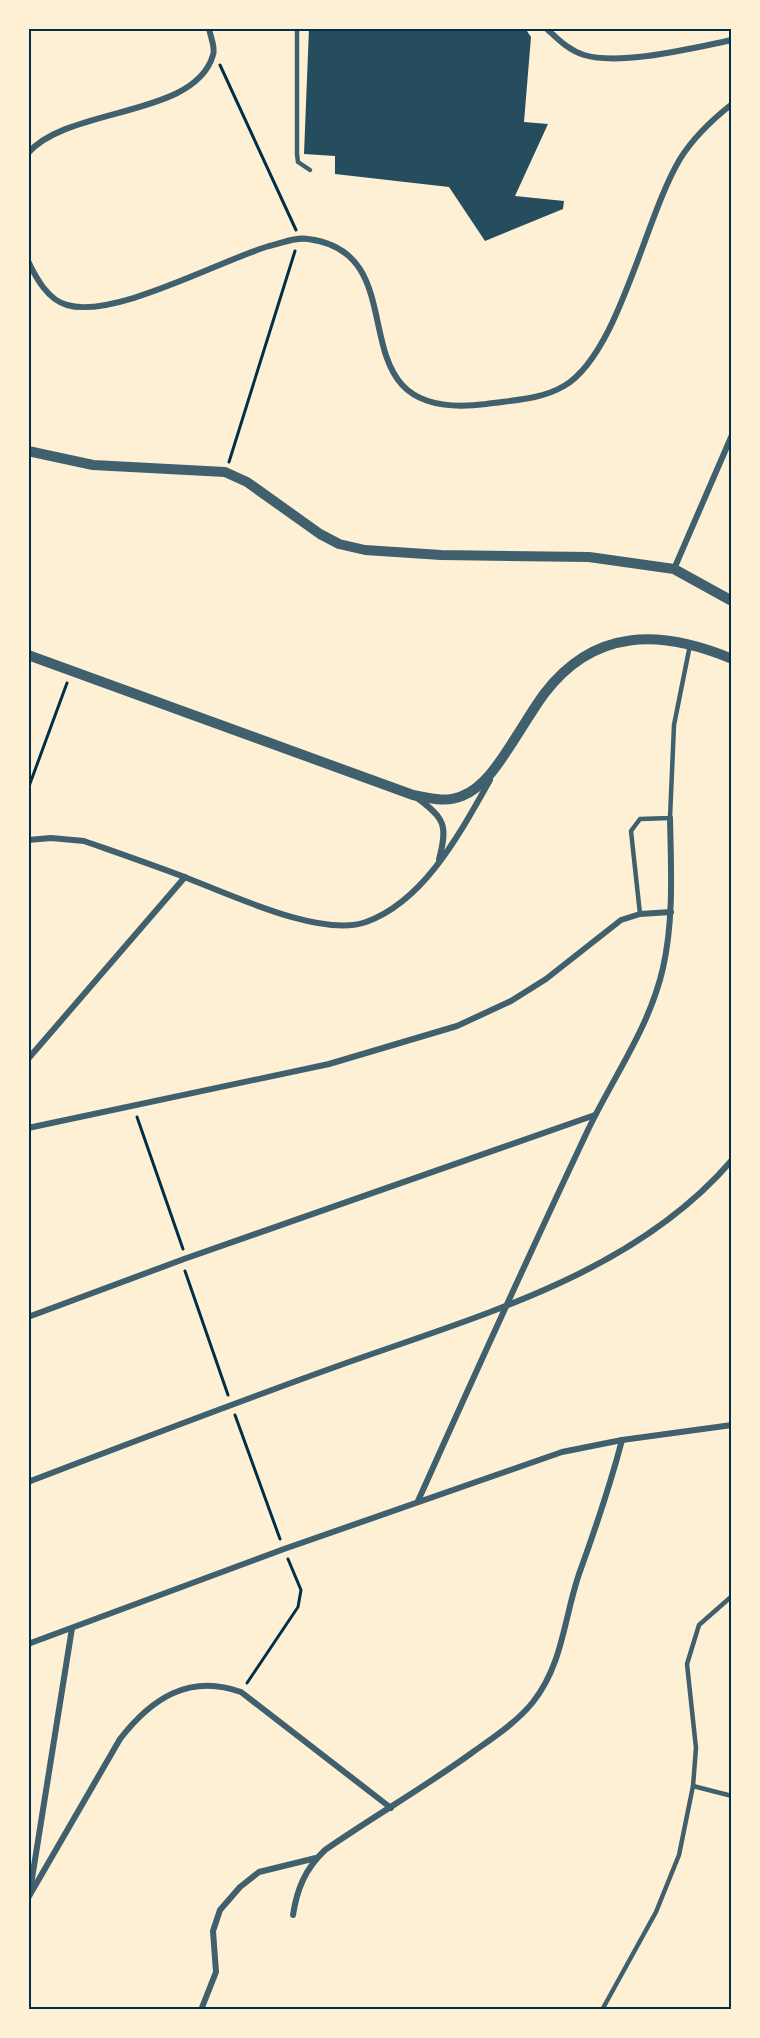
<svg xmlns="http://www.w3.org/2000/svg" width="760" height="2038" viewBox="0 0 760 2038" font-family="Commissioner,sans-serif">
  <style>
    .building { fill: #264d5e }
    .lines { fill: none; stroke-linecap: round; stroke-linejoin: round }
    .path { stroke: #003049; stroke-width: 3 }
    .service { stroke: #3f606c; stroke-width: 4.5 }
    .minor { stroke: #3f606c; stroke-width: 6 }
    .tertiary { stroke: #3f606c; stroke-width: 10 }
    .neatline { fill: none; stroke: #003049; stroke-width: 2 }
  </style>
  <rect width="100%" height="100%" fill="#fdf0d5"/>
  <!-- building -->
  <path class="building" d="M309,28H525L531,37L524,122L548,124L515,196L564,201L563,209L485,241L449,187L335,174V156L304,154Z"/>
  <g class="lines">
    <!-- path -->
    <g class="path">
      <path d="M220,65L296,230"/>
      <path d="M229,462L295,251"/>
      <path d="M28,789L67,683"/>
      <path d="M137,1117L183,1249"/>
      <path d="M185,1271L228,1395"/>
      <path d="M235,1415L280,1539"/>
      <path d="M247,1683L298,1607L301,1590L288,1559"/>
    </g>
    <!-- service -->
    <g class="service">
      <path d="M271,28H284"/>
      <path d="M297,28V154L298,162L310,170"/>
      <path d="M640,914L631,831L640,819L670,818L674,725L690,645"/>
      <path d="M693,1786L732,1796"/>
      <path d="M602,2010L656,1912L679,1855L693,1786L696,1748L687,1664L699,1625L732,1596"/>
    </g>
    <!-- minor -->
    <g class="minor">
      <path d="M546,28C558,39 568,50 584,55C621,66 693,48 732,40"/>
      <path d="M28,153C69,106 195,118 213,55C216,48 210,36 209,28"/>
      <path d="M28,261C36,278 48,300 67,305C114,319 219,261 269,246C282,243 295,237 308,239C426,254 324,425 486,404C512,400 540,400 564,386C619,354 645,217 680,159C693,138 713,119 732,104"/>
      <path d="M674,569L732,435"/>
      <path d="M417,798C445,818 448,826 439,859"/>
      <path d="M28,840L51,838L84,841C118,853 153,865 187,878C231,895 322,938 366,922C425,901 461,831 490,780"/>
      <path d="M28,1059L185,877"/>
      <path d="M28,1128L329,1064L457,1026L511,1001L546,979L621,920L640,914L671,912"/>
      <path d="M28,1317L184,1259L595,1115"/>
      <path d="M28,1482C130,1443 232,1404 335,1367C473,1317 633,1276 732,1160"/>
      <path d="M418,1501C473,1378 529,1255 587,1132C613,1077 649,1029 663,968C674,919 671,868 670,818"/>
      <path d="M28,1644L284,1549L562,1452L622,1440L732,1425"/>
      <path d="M30,1891L72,1628"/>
      <path d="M28,1898L120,1739C151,1699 189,1673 241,1692L391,1808"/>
      <path d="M293,1915C297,1889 305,1869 325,1850C374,1816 425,1787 473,1752C494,1737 517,1722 533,1702C563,1664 564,1618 579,1574C595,1530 610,1486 622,1440"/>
      <path d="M201,2010L216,1972L213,1931L220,1910L240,1887L259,1872L316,1858"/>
    </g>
    <!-- tertiary -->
    <g class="tertiary">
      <path d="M28,451L93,465L225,472L247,482L320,534L339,544L365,550L441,555L589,557L674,569L732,601"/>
      <path d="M28,655L413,795C429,798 446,803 462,796C485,787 501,760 514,740C524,725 533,709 544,694C594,628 660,629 732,659"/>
    </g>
  </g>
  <!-- border -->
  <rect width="760" height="2038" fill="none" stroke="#fdf0d5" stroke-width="60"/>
  <rect x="30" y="30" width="700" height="1978" class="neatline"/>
</svg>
